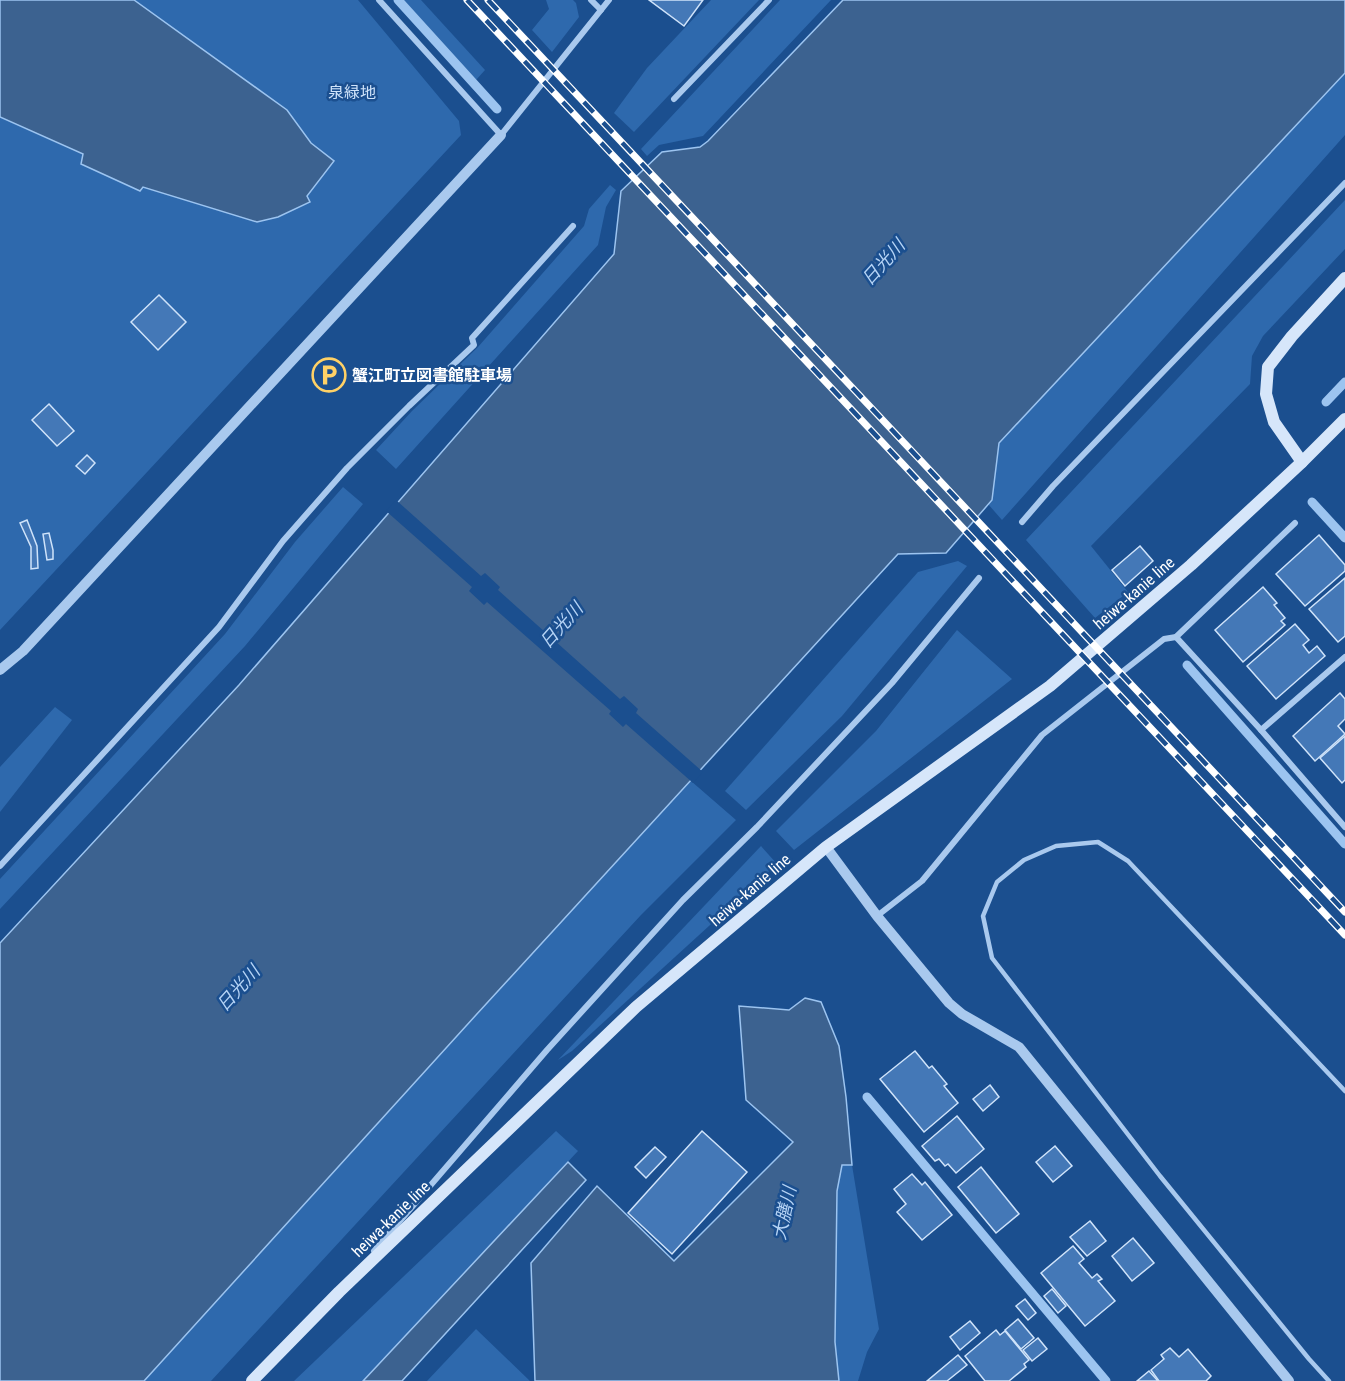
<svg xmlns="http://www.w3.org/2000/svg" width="1345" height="1381" viewBox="0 0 1345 1381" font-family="'Roboto Condensed','Noto Sans JP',sans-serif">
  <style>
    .green { fill: #2e69ad }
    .water { fill: #3c6290; stroke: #9cc4f0; stroke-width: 1.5 }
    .pier { fill: #1b4f8f }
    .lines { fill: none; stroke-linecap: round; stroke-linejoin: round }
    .stream { stroke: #9cc4f0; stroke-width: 9 }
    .building { fill: #4478b7; stroke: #cfe3fa; stroke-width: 1.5 }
    .service { stroke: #a9c9ee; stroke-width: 4.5 }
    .minor { stroke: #a9c9ee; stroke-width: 6 }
    .tertiary { stroke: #a9c9ee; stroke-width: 10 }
    .secondary { stroke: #d6e6fa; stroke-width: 12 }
    .rail-casing { stroke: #fff; stroke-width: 7 }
    .rail { stroke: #1b4f8f; stroke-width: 4.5; stroke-dasharray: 14; stroke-linecap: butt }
    .labels { text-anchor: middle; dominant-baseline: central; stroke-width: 5; stroke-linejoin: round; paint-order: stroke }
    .park-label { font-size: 16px; fill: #cfe3fa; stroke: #1b4f8f }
    .poi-label { font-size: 16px; font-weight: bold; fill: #fff; stroke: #1b4f8f; text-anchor: start }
    .street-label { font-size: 16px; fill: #fff; stroke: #1b4f8f }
    .water-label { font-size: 18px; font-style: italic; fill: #b5d3f5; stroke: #1b4f8f }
  </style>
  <rect width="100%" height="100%" fill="#1b4f8f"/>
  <!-- green -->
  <g class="green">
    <path d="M134,0H358L459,121L461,135L0,630V117L83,155L140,191L142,187L307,196L334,161L311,143L287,110Z"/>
    <path d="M403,0H421L485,70L476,80Z"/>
    <path d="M546,0H573L576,3L579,17L552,52L532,30L549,9Z"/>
    <path d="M711,0H759L634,132L614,113L647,68Z"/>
    <path d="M780,0H831L703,136L659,145L647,156L641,149Z"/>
    <path d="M1345,73V135L1002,520L988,504L992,500L999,443Z"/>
    <path d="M610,185L616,190L606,207L598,245L396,469L376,450L412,411L478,347L584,226L589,209Z"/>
    <path d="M1345,200V249L1263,336L1252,356L1250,384L1091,546L1128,592L1095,618L1026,540Z"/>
    <path d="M343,487L363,504L245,646L0,909V879L225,634L295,542Z"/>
    <path d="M958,561L967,566L842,716L746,810L725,791L918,572Z"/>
    <path d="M957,630L1012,679L794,850L776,831L876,731Z"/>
    <path d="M55,707L72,720L0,812V767Z"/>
    <path d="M691,781L736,820L641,915L211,1381H144L476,1015Z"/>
    <path d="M761,846L777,864L572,1051L558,1060Z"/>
    <path d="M556,1131L578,1151L363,1381H294Z"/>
    <path d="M842,1165H852L879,1329L867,1352L858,1381H839L835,1342L837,1191Z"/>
    <path d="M476,1329L530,1381H427Z"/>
  </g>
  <!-- water -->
  <g class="water">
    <path d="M0,0H134L287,110L311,143L334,161L307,196L310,202L278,217L257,222L143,187L140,191L81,164L83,154L0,117Z"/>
    <path d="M843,0H1345V73L999,443L992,500L946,553L898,554L476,1015L144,1381H0V943L239,685L614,254L621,191L662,152L700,147L708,141Z"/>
    <path d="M805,998L821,1002L839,1046L846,1097L852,1165H842L837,1191L835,1342L839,1381H535L531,1263L597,1186L674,1261L793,1142L746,1100L739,1006L789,1010Z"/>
    <path d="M568,1162L586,1180L402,1381H363Z"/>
  </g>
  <!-- pier -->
  <path class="pier" d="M396,500L481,576L485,573L500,587L498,590L620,699L624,696L638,709L636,713L703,772L693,783L626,724L623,727L609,714L611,711L487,602L484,605L469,591L472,587L386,511Z"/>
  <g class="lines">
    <!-- stream -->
    <g class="stream">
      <path d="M398,0L497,109"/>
      <path d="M1326,402L1345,382"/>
      <path d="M1312,502L1345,538"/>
      <path d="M1187,665L1345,844"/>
      <path d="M867,1097L1106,1381"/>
    </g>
  </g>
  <!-- building -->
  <g class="building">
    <path d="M649,0H703L684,26Z"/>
    <path d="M159,295L186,322L158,350L131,322Z"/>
    <path d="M49,404L74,431L57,446L32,420Z"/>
    <path d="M87,455L95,463L85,474L76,466Z"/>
    <path d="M27,520L37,546L38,568L31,569V547L20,523Z"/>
    <path d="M49,533L53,550V559L47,560L43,534Z"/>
    <path d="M1319,535L1345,565V571L1305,606L1276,574Z"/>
    <path d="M1140,546L1153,561L1125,586L1112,570Z"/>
    <path d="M1345,578V636L1338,642L1309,609Z"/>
    <path d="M1263,587L1277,603L1274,605L1285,618L1281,621L1285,625L1243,662L1215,630Z"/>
    <path d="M1295,624L1309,640L1303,645L1309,653L1317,646L1325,656L1276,699L1247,666Z"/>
    <path d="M1340,693L1345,699V719L1338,726L1345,734L1315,761L1293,736Z"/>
    <path d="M1345,736V780L1342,783L1320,758Z"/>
    <path d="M915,1051L929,1068L932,1066L947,1084L944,1086L958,1103L924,1132L880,1079Z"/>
    <path d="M990,1085L999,1097L983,1111L973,1099Z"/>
    <path d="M957,1116L984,1149L956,1173L948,1164L945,1166L939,1159L935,1161L922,1146Z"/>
    <path d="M702,1131L747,1172L672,1254L628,1213Z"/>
    <path d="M1055,1146L1072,1166L1053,1182L1036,1162Z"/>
    <path d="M655,1147L666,1157L646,1178L635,1167Z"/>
    <path d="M981,1167L1019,1214L996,1233L958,1187Z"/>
    <path d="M912,1174L922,1185L925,1182L952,1215L922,1240L897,1212L906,1204L894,1189Z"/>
    <path d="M1090,1221L1106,1241L1087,1256L1070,1237Z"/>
    <path d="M1133,1238L1154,1263L1132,1281L1112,1256Z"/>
    <path d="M1073,1246L1084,1259L1079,1263L1092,1278L1097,1274L1102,1279L1098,1281L1115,1301L1085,1326L1041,1273Z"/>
    <path d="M1052,1289L1066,1306L1058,1313L1044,1296Z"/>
    <path d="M1025,1299L1036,1313L1028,1320L1016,1306Z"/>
    <path d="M1018,1319L1034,1338L1021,1349L1005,1330Z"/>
    <path d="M970,1321L980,1333L960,1350L950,1337Z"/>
    <path d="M996,1330L1000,1335L1005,1331L1029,1360L1024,1364L1026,1367L1009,1381H985L965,1356Z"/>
    <path d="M1038,1338L1047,1349L1032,1361L1023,1350Z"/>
    <path d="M1170,1348L1179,1357L1188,1349L1211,1376L1206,1381H1159L1151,1370L1164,1359L1161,1355Z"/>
    <path d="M958,1355L967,1365L947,1381H927Z"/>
    <path d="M1149,1371L1158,1381H1137Z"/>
  </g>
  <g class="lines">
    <!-- service -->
    <path class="service" d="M1329,1381L1309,1359L1160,1176L992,958L983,916L997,882L1024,860L1056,846L1098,842L1128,861L1345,1091"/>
    <!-- minor -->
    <g class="minor">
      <path d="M379,0L501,135L601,10L591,0"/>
      <path d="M601,10L609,0"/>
      <path d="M674,99L769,0"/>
      <path d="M1022,522L1053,486L1345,183"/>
      <path d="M1176,637L1261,730L1345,827"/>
      <path d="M1261,730L1345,657"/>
      <path d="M0,866L219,627L283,541L347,468L409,406L474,345L472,338L573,226"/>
      <path d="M877,916L922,881L1042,735L1164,639L1176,637L1295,523"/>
      <path d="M374,1251L547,1050L683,900L757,827L892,683L979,578"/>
    </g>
    <!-- tertiary -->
    <g class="tertiary">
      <path d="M0,670L23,651L501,135"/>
      <path d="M826,847L877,916L949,1003L962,1014L1019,1047L1289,1381"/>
    </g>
    <!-- secondary -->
    <g class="secondary">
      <path d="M1302,462L1274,422L1266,394L1268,367L1292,336L1345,278"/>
      <path d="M252,1381L339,1292L636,1007L826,847L1050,686L1191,565L1302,462L1345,419"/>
    </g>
    <!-- rail casing -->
    <g class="rail-casing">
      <g id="rail">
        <path d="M467,0L1345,935"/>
        <path d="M488,0L1345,912"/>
      </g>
    </g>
    <!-- rail -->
    <use href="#rail" class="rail"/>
  </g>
  <!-- icons -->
  <defs>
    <g id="parking-ring" transform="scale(1.725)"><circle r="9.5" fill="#1b4f8f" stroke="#ffd166" stroke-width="1.5"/><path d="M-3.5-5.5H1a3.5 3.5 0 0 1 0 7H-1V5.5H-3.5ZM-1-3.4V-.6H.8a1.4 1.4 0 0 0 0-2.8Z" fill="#ffd166"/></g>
  </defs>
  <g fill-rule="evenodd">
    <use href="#parking-ring" x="329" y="375"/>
  </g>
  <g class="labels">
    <!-- park labels -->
    <g class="park-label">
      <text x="352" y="92">泉緑地</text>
    </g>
    <!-- poi labels -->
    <g class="poi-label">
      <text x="352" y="375">蟹江町立図書館駐車場</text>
    </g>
    <!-- street labels -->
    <g class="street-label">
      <text transform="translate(1134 593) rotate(-41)">heiwa-kanie line</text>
      <text transform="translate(750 890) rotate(-41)">heiwa-kanie line</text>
      <text transform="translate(391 1219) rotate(-44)">heiwa-kanie line</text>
    </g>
    <!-- water labels -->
    <g class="water-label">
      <text transform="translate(883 262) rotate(-48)">日光川</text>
      <text transform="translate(561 625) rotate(-48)">日光川</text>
      <text transform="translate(238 988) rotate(-48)">日光川</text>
      <text transform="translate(784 1213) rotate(-78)">大膳川</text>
    </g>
  </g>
</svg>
